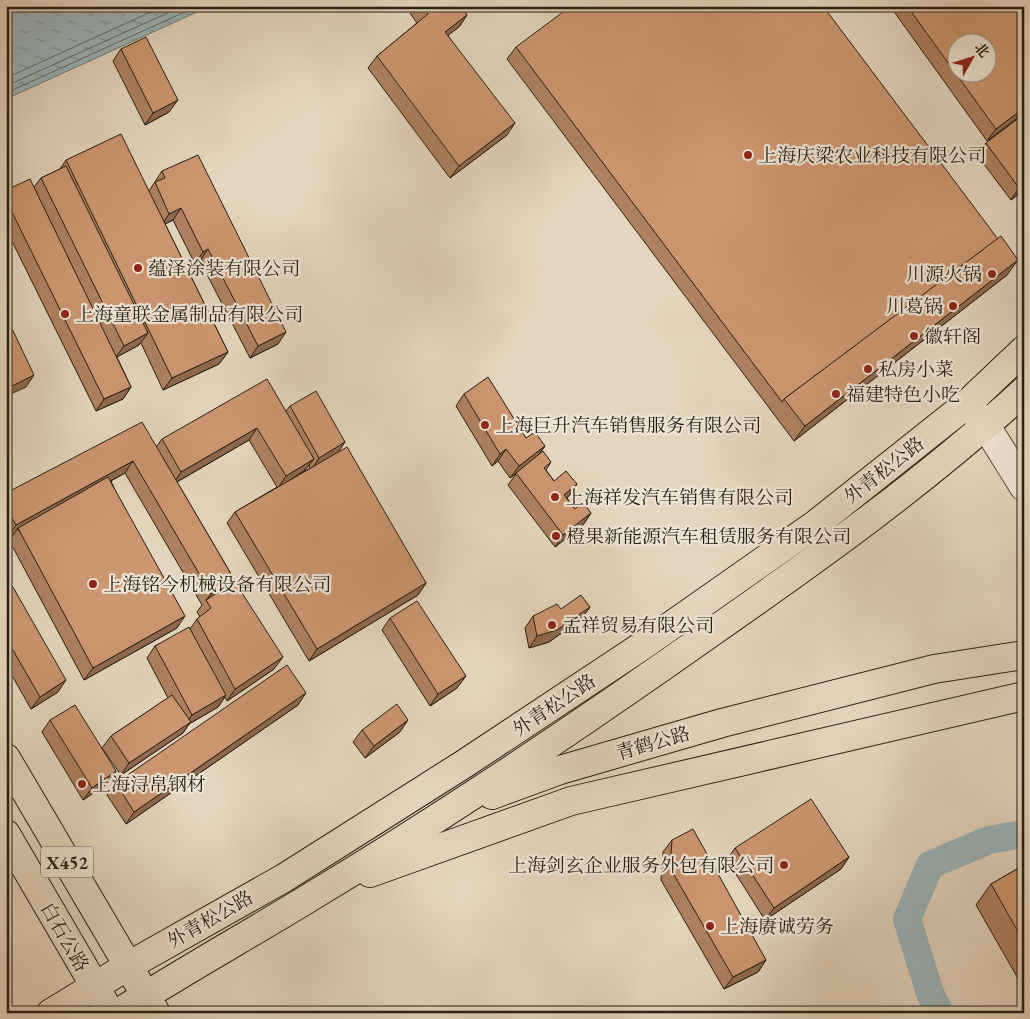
<svg xmlns="http://www.w3.org/2000/svg" width="1030" height="1019" viewBox="0 0 1030 1019" font-family="'EB Garamond','Noto Serif SC',serif">
  <style>
    .water { fill: url(#water-ripples); stroke: #6c7979 }
    .lines { fill: none; stroke-linecap: round; stroke-linejoin: round }
    .shore { stroke: #606a68; stroke-width: 1 }
    .canal { stroke: #9ab6bc; stroke-width: 28 }
    .minor-casing { stroke: #564c3e; stroke-width: 30 }
    .major-casing { stroke: #261e14; stroke-width: 30 }
    .minor { stroke: #ede4d5; stroke-width: 28 }
    .major { stroke: #e4d6be; stroke-width: 28 }
    .wall { fill: #af8160; stroke: #261e14; fill-rule: evenodd }
    .shaded-wall { fill: #8f694e; stroke: #261e14 }
    .building { fill: #cc9670; stroke: #261e14; fill-rule: evenodd }
    .poi-dot { fill: #8f2418; stroke: #ede4d5; stroke-width: 2 }
    .labels { text-anchor: middle; dominant-baseline: central; stroke-width: 4.5; stroke-linejoin: round; paint-order: stroke }
    .shield { fill: #ede4d5; stroke: #62594e; stroke-width: 1 }
    .shield-label { font-size: 18px; font-weight: bold; fill: #261e14 }
    .poi-label { font-size: 19px; fill: #261e14; stroke: #ede4d5; text-anchor: start }
    .street-label { font-size: 19px; fill: #261e14; stroke: #ede4d5 }
  </style>
  <defs>
    <pattern id="water-ripples" width="26" height="14" patternUnits="userSpaceOnUse" patternTransform="scale(1.25)"><rect width="26" height="14" fill="#9ab6bc"/><path d="M2 4q2-2 4 0t4 0M15 11q2-2 4 0t4 0" fill="none" stroke="#7d9398"/></pattern>
  </defs>
  <rect width="100%" height="100%" fill="#e4d6be"/>
  <filter id="stains"><feTurbulence type="fractalNoise" baseFrequency=".004" numOctaves="4"/><feColorMatrix values="0 0 0 0 .2 0 0 0 0 .09 0 0 0 0 .02 0 0 0 .5 -.17"/></filter>
  <radialGradient id="worn" r=".72"><stop offset=".6" stop-color="#630" stop-opacity="0"/><stop offset="1" stop-color="#630" stop-opacity=".3"/></radialGradient>
  <!-- water -->
  <path class="water" d="M6,6H210L6,99Z"/>
  <g class="lines">
    <!-- shore -->
    <g class="shore">
      <path d="M6,78L164,6"/>
      <path d="M6,86L183,6"/>
      <path d="M6,93L198,6"/>
    </g>
    <!-- canal -->
    <path class="canal" d="M940,1013L930,993L907,919L930,865L989,840L1024,834"/>
    <!-- minor casing -->
    <g class="minor-casing">
      <path id="minor" d="M970,407L986,426L1024,487"/>
    </g>
    <!-- major casing -->
    <g class="major-casing">
      <g id="major">
        <path d="M6,758L156,1013"/>
        <path d="M492,795L560,770L722,723L934,669L1024,655"/>
        <path d="M6,834L104,1002"/>
        <path d="M370,873L571,801L1024,696"/>
        <path d="M51,1013L128,966L284,878L464,764L642,646L816,524L967,404L1024,350"/>
        <path d="M118,1013C185,970 254,932 322,890C454,810 583,723 709,634C818,558 926,481 1024,391"/>
      </g>
    </g>
    <!-- minor -->
    <use href="#minor" class="minor"/>
    <!-- major -->
    <use href="#major" class="major"/>
  </g>
  <!-- wall -->
  <g class="wall">
    <path d="M415,6H460L467,15L459,27L448,35L507,135L450,178L368,68L377,56L417,23L410,13Z"/>
    <path d="M890,6H1024V113L987,141Z"/>
    <path d="M516,47L998,239L1007,275L794,441L507,59Z"/>
    <path d="M121,49L169,112L145,125L113,61Z"/>
    <path d="M986,143L1024,190L1011,200L977,155Z"/>
    <path d="M66,160L149,191L162,171L278,344L250,358L200,261L195,264L173,220L165,224L228,352L219,364L163,390L141,343L139,345L117,357L131,387L123,399L96,411L6,229V190L34,187L41,178L60,169Z"/>
    <path d="M464,394L526,438L545,446L539,454L551,462L546,470L554,481L577,484L567,498L575,509L591,513L583,525L555,547L508,485L516,474L510,478L498,461L492,466L456,406Z"/>
    <path d="M290,406L345,442L337,453L426,583L418,595L309,661L227,523L235,512L277,487L249,440L177,482L234,579L230,585L274,669L227,701L225,697L218,707L189,724L183,733L121,775L102,748L111,736L168,698L147,658L155,646L190,629L197,619L200,617L197,612L202,605L125,473L111,481L177,628L84,680L9,540L14,534L7,537L6,536V493L157,446L162,439L286,411ZM309,465L310,468L288,481L305,470Z"/>
    <path d="M6,575L58,692L31,709L6,665Z"/>
    <path d="M590,607L581,619L549,642L529,648L525,628L533,616Z"/>
    <path d="M390,618L457,688L430,706L382,630Z"/>
    <path d="M298,705L126,824L107,795L116,783Z"/>
    <path d="M50,720L116,771L108,783L83,800L42,732Z"/>
    <path d="M362,730L400,732L365,758L353,742Z"/>
    <path d="M672,840L766,960L758,972L724,989L661,880L663,852Z"/>
    <path d="M735,848L849,857L841,869L765,920L727,860Z"/>
    <path d="M1024,865V989L976,905L991,884Z"/>
  </g>
  <!-- shaded-wall -->
  <g class="shaded-wall">
    <path d="M467,15L459,27L437,44L445,32Z"/>
    <path d="M178,100L169,112L145,125L153,113Z"/>
    <path d="M1024,108V113L987,141L996,129Z"/>
    <path d="M515,123L507,135L450,178L459,166Z"/>
    <path d="M1024,184V190L1011,200L1019,188Z"/>
    <path d="M181,208L173,220L161,226L169,214Z"/>
    <path d="M208,249L200,261L195,264L203,252Z"/>
    <path d="M1018,260L1007,275L794,441L805,426Z"/>
    <path d="M286,332L278,344L250,358L258,346Z"/>
    <path d="M148,333L139,345L115,358L124,346Z"/>
    <path d="M228,352L219,364L163,390L172,378Z"/>
    <path d="M34,375L26,387L6,396V389Z"/>
    <path d="M131,387L123,399L96,411L104,399Z"/>
    <path d="M257,428L249,440L173,484L181,472Z"/>
    <path d="M345,442L337,454L311,470L319,458Z"/>
    <path d="M545,446L536,458L510,478L519,466Z"/>
    <path d="M506,449L498,461L492,466L500,454Z"/>
    <path d="M314,459L305,470L278,488L286,476Z"/>
    <path d="M133,461L125,473L19,531L18,528L14,534L7,537L16,525Z"/>
    <path d="M577,484L569,496L556,507L564,495Z"/>
    <path d="M591,513L583,525L555,547L563,535Z"/>
    <path d="M234,579L226,591L206,600L211,594Z"/>
    <path d="M426,583L418,595L309,661L317,649Z"/>
    <path d="M590,607L581,619L549,642L529,648L537,636Z"/>
    <path d="M185,616L177,628L84,680L93,668Z"/>
    <path d="M283,657L274,669L227,701L235,689Z"/>
    <path d="M466,676L457,688L430,706L438,694Z"/>
    <path d="M66,680L58,692L31,709L40,697Z"/>
    <path d="M306,693L298,705L126,824L134,812Z"/>
    <path d="M226,695L218,707L189,724L183,733L121,775L129,763L185,725L192,715Z"/>
    <path d="M408,720L400,732L365,758L374,746Z"/>
    <path d="M116,771L108,783L83,800L92,788Z"/>
    <path d="M849,857L841,869L765,920L774,908Z"/>
    <path d="M12,946L6,954V950Z"/>
    <path d="M766,960L758,972L724,989L733,977Z"/>
  </g>
  <!-- building -->
  <g class="building">
    <path d="M422,6H460L467,15L445,32L515,123L459,166L377,56L428,14Z"/>
    <path d="M571,6H823L998,239L784,399L782,402L516,47Z"/>
    <path d="M907,6H1024V108L996,129ZM958,42H988V72H958Z"/>
    <path d="M146,37L178,100L153,113L121,49Z"/>
    <path d="M1024,114V184L1019,188L986,143Z"/>
    <path d="M121,134L228,352L172,378L66,160Z"/>
    <path d="M198,155L286,332L258,346L208,249L203,252L181,208L169,214L155,182L165,178L162,171Z"/>
    <path d="M66,166L148,333L124,346L41,178Z"/>
    <path d="M30,179L131,387L104,399L6,200V190Z"/>
    <path d="M1001,236L1018,260L805,426L784,399Z"/>
    <path d="M6,316L34,375L6,389Z"/>
    <path d="M488,377L526,438L535,432L545,446L519,466L506,449L500,454L464,394Z"/>
    <path d="M267,379L314,459L286,476L257,428L181,472L162,439Z"/>
    <path d="M316,391L345,442L319,458L290,406Z"/>
    <path d="M142,422L234,579L211,594L133,461L16,525L8,511L6,512V493Z"/>
    <path d="M347,447L426,583L317,649L235,512Z"/>
    <path d="M543,451L551,462L544,468L554,481L566,471L577,484L564,495L575,509L583,502L591,513L563,535L516,473Z"/>
    <path d="M108,477L185,616L93,668L18,528Z"/>
    <path d="M6,575L66,680L40,697L6,638Z"/>
    <path d="M235,582L283,657L235,689L197,619L211,608L206,600Z"/>
    <path d="M581,595L590,607L557,630L537,636L533,616L557,604L561,609Z"/>
    <path d="M417,601L466,676L438,694L390,618Z"/>
    <path d="M189,627L226,695L192,715L155,646Z"/>
    <path d="M287,665L306,693L134,812L116,783Z"/>
    <path d="M172,695L191,722L129,763L111,736Z"/>
    <path d="M397,704L408,720L374,746L362,730Z"/>
    <path d="M75,705L116,771L92,788L50,720Z"/>
    <path d="M811,799L849,857L774,908L735,848Z"/>
    <path d="M693,829L766,960L733,977L670,868L672,840Z"/>
    <path d="M1024,865V942L991,884Z"/>
    <path d="M6,938L12,946L6,950Z"/>
  </g>
  <!-- markers -->
  <g class="poi-dot">
    <circle cx="748" cy="155" r="5"/>
    <circle cx="138" cy="268" r="5"/>
    <circle cx="992" cy="274" r="5"/>
    <circle cx="953" cy="306" r="5"/>
    <circle cx="65" cy="314" r="5"/>
    <circle cx="914" cy="336" r="5"/>
    <circle cx="868" cy="369" r="5"/>
    <circle cx="836" cy="394" r="5"/>
    <circle cx="485" cy="425" r="5"/>
    <circle cx="555" cy="497" r="5"/>
    <circle cx="556" cy="536" r="5"/>
    <circle cx="93" cy="584" r="5"/>
    <circle cx="552" cy="625" r="5"/>
    <circle cx="82" cy="784" r="5"/>
    <circle cx="784" cy="865" r="5"/>
    <circle cx="710" cy="926" r="5"/>
  </g>
  <g class="labels">
    <!-- shield labels -->
    <rect class="shield" x="41" y="846.5" width="52" height="31" rx="4"/>
    <g class="shield-label">
      <text x="67" y="862">X452</text>
    </g>
    <!-- poi labels -->
    <g class="poi-label">
      <text x="758" y="155">上海庆梁农业科技有限公司</text>
      <text x="148" y="268">蕴泽涂装有限公司</text>
      <text x="982" y="274" text-anchor="end">川源火锅</text>
      <text x="943" y="306" text-anchor="end">川葛锅</text>
      <text x="75" y="314">上海童联金属制品有限公司</text>
      <text x="924" y="336">徽轩阁</text>
      <text x="878" y="369">私房小菜</text>
      <text x="846" y="394">福建特色小吃</text>
      <text x="495" y="425">上海巨升汽车销售服务有限公司</text>
      <text x="565" y="497">上海祥发汽车销售有限公司</text>
      <text x="566" y="536">橙果新能源汽车租赁服务有限公司</text>
      <text x="103" y="584">上海铭今机械设备有限公司</text>
      <text x="562" y="625">孟祥贸易有限公司</text>
      <text x="92" y="784">上海浔帛钢材</text>
      <text x="774" y="865" text-anchor="end">上海剑玄企业服务外包有限公司</text>
      <text x="720" y="926">上海赓诚劳务</text>
    </g>
    <!-- street labels -->
    <g class="street-label">
      <text transform="translate(884 470) rotate(-38)">外青松公路</text>
      <text transform="translate(554 705) rotate(-34)">外青松公路</text>
      <text transform="translate(653 743) rotate(-16)">青鹤公路</text>
      <text transform="translate(210 919) rotate(-30)">外青松公路</text>
      <text transform="translate(65 937) rotate(60)">白石公路</text>
    </g>
  </g>
  <!-- margin -->
  <rect width="1030" height="1019" fill="none" stroke="#e4d6be" stroke-width="25"/>
  <rect x="8" y="8" width="1015" height="1004" fill="none" stroke="#261e14" stroke-width="2.5"/>
  <rect x="12" y="12" width="1005" height="994" fill="none" stroke="#261e14"/>
  <!-- north arrow -->
  <g transform="translate(972 58) rotate(51)"><circle r="24" fill="#ede4d5" stroke="#9d9588"/>
  <path d="M0-4L9 19L0 12L-9 19Z" fill="#8f2418"/>
  <text y="-8" font-size="14" font-weight="bold" text-anchor="middle" fill="#261e14">北</text>
  </g>
  <rect width="100%" height="100%" filter="url(#stains)"/>
  <rect width="100%" height="100%" fill="url(#worn)"/>
</svg>
